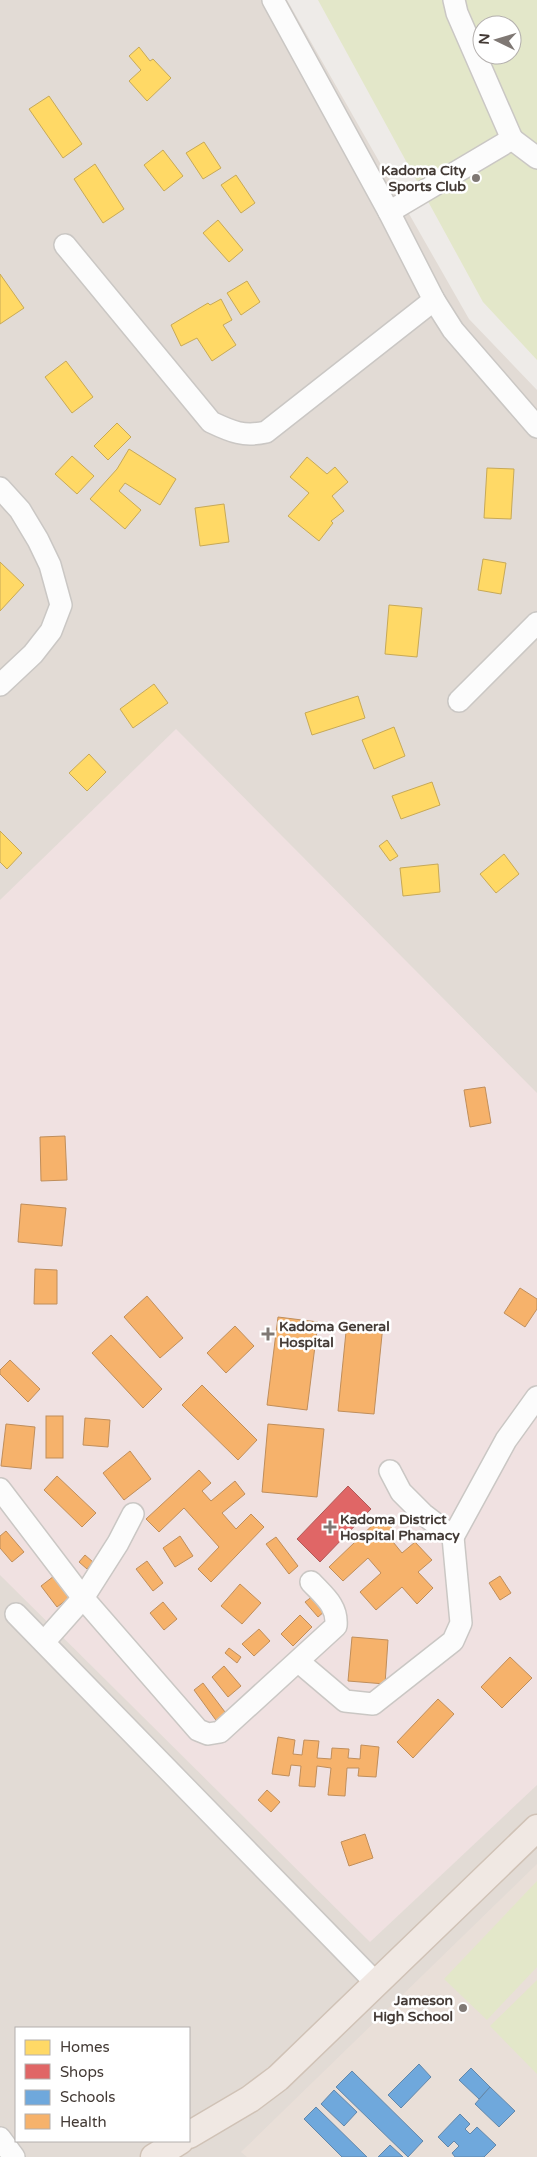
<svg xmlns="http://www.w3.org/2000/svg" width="537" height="2157" viewBox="0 0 537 2157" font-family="'Varela Round',sans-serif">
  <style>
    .residential { fill: #e2dbd5; fill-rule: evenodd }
    .education { fill: #e9dfd8 }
    .medical { fill: #f0e1e1 }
    .green { fill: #e3e7c9; fill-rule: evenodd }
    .homes { fill: #ffd966; stroke: #c7a957 }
    .shops { fill: #e06666; stroke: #b15957 }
    .schools { fill: #6fa8dc; stroke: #6287aa }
    .health { fill: #f6b26b; stroke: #c08e5b }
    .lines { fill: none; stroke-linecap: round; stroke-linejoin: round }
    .minor-casing { stroke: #cac7c4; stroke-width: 24 }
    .major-casing { stroke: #d0c2b6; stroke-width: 29 }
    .minor { stroke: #fcfcfc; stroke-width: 21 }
    .major { stroke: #f0e8e3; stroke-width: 26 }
    .poi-dot { fill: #7f7874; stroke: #fff; stroke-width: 2 }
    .labels { text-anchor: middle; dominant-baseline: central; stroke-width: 5; stroke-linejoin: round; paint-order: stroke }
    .poi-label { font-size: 14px; font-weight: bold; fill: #433a35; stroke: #fff; text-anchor: end }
  </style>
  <rect width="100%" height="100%" fill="#eeebe8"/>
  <!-- residential -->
  <path class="residential" d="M0,0H287L469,319L537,390V2157H0ZM16,2028H189V2141H16Z"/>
  <!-- education -->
  <path class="education" d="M537,1864V2157H247L241,2152Z"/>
  <!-- medical -->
  <path class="medical" d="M176,729L537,1093V1785L370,1942L0,1575V900Z"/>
  <!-- green -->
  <g class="green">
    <path d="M318,0H537V360L483,302ZM482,25H512V55H482Z"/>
    <path d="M537,1881V1967L487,2020L444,1979Z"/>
    <path d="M537,1980V2074L490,2026Z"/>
  </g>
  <!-- homes -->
  <g class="homes">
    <path d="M139,47L150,61L153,59L171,78L147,101L129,81L141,70L129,56Z"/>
    <path d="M49,96L82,144L63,158L29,109Z"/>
    <path d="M204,142L221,168L203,179L186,153Z"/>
    <path d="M163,150L183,176L164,191L144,165Z"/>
    <path d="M95,164L124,209L103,223L74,179Z"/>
    <path d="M236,175L255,203L241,213L221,185Z"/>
    <path d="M218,220L243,250L229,262L203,233Z"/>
    <path d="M0,274L24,308L0,324Z"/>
    <path d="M247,281L260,302L241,315L227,293Z"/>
    <path d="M221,299L232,320L223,325L236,345L212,361L197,338L181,346L171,325L208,303L210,305Z"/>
    <path d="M66,361L93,397L72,413L45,377Z"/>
    <path d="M117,423L131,437L108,460L94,446Z"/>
    <path d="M129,449L176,479L160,505L125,483L119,491L141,510L125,529L90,499L117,469Z"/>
    <path d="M72,456L94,476L77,494L55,474Z"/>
    <path d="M307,457L327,474L335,467L348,482L332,496L344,511L331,521L333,523L319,541L288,516L309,493L290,477Z"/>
    <path d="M487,468L514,469L511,519L484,518Z"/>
    <path d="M224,504L229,542L200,546L195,508Z"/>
    <path d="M483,559L506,563L501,594L478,590Z"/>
    <path d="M0,562L24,585L0,611Z"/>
    <path d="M389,605L422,608L417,657L385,654Z"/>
    <path d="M154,684L168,703L133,728L120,709Z"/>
    <path d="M358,696L365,718L312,735L305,713Z"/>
    <path d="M394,727L405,756L374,769L362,740Z"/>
    <path d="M89,754L106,772L87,791L69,773Z"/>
    <path d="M432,782L440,805L401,819L392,796Z"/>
    <path d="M0,831L22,853L7,869L0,862Z"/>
    <path d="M387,840L398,856L390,861L379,846Z"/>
    <path d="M504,854L519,874L496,893L480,874Z"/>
    <path d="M438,864L440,892L403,896L400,868Z"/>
  </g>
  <!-- shops -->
  <path class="shops" d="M348,1486L371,1509L320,1562L297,1539Z"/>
  <!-- schools -->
  <g class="schools">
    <path d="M419,2064L431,2077L401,2108L388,2095Z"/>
    <path d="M471,2068L490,2087L479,2099L459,2080Z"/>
    <path d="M352,2071L423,2141L408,2157L336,2087Z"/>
    <path d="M490,2087L515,2111L499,2127L475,2104Z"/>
    <path d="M334,2090L357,2112L344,2126L321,2104Z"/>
    <path d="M316,2107L367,2157H342L304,2119Z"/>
    <path d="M460,2114L470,2124L465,2129L470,2134L477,2127L496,2145L484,2157H455L452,2153L459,2146L454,2141L448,2147L438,2137Z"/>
    <path d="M390,2145L403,2157H378Z"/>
  </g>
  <!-- health -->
  <g class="health">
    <path d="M485,1087L491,1123L470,1127L464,1090Z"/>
    <path d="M65,1136L67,1180L41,1181L40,1137Z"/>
    <path d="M21,1204L66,1208L62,1246L18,1242Z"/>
    <path d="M35,1269L57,1270V1304H34Z"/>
    <path d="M520,1288L537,1299V1309L525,1327L504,1313Z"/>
    <path d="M147,1296L183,1338L160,1358L124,1317Z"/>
    <path d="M278,1317L318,1322L307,1410L267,1405Z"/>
    <path d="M347,1322L383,1325L374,1414L338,1411Z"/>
    <path d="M235,1326L254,1346L226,1373L207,1353Z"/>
    <path d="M111,1335L162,1389L143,1408L92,1353Z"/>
    <path d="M10,1360L40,1389L28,1402L0,1374V1370Z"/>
    <path d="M202,1385L257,1440L238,1460L182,1405Z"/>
    <rect x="46" y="1416" width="17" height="42"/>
    <path d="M85,1418L110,1420L108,1447L83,1445Z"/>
    <path d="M6,1424L35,1427L31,1469L1,1466Z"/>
    <path d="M268,1424L324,1429L317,1497L262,1492Z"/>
    <path d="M130,1451L151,1479L124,1500L103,1473Z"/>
    <path d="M199,1470L211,1483L202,1491L211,1501L235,1481L245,1494L222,1513L236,1529L251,1514L264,1527L211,1582L198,1569L219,1547L184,1508L159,1532L146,1519Z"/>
    <path d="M57,1476L96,1513L82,1527L44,1490Z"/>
    <path d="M381,1517L395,1531L389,1537L402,1553L415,1542L432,1560L418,1572L433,1588L417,1604L402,1587L376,1610L360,1592L381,1573L368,1558L343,1581L329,1567Z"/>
    <path d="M6,1531L24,1552L12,1562L0,1548V1536Z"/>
    <path d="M180,1536L193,1556L175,1567L163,1548Z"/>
    <path d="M276,1537L298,1566L289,1574L266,1544Z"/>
    <path d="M85,1555L93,1562L87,1569L79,1562Z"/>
    <path d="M147,1561L163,1583L153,1591L136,1569Z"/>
    <path d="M58,1573L73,1595L57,1607L41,1586Z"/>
    <path d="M500,1576L511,1593L500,1600L489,1583Z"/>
    <path d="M240,1584L261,1603L242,1624L221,1606Z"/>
    <path d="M313,1596L325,1611L318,1617L305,1602Z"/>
    <path d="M163,1602L177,1619L164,1630L150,1613Z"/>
    <path d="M300,1615L312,1627L293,1646L281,1634Z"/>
    <path d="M259,1629L270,1641L254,1656L242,1644Z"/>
    <path d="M352,1637L388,1640L385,1684L348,1681Z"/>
    <path d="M229,1648L241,1657L237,1663L225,1653Z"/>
    <path d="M510,1657L532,1678L502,1708L481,1687Z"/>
    <path d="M224,1666L241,1686L228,1697L212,1677Z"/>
    <path d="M203,1683L228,1716L218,1723L194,1690Z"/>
    <path d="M438,1699L454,1714L413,1758L397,1742Z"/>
    <path d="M278,1737L295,1740L293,1754L302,1755L304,1740L319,1741L317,1758L331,1759L332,1748L349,1749L348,1758L360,1759L361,1745L379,1747L376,1777L358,1776L359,1768H347L345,1796L328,1795L331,1768L317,1766L315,1787L299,1786L301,1766L291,1765L289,1776L272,1774Z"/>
    <path d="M267,1790L280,1802L271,1812L258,1800Z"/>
    <path d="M365,1834L373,1858L349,1866L341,1842Z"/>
  </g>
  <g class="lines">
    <!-- minor casing -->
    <g class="minor-casing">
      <g id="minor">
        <path d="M273,0L389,212L434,300L453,330L537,427"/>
        <path d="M454,0L457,13L512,139"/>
        <path d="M389,212L512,139L537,158"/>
        <path d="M65,245L211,422C232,432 244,437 266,432L434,300"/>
        <path d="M0,488L20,510L38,540L50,565L61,605L51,631L33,654L0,685"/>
        <path d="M459,701L537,623"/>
        <path d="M0,1489L83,1598L198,1730L208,1734L220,1732L336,1626C338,1606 324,1596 311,1582"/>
        <path d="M453,1537L506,1440L537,1397"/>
        <path d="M16,1614L376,1983"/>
        <path d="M44,1642L83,1598L118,1543L133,1514"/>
        <path d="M299,1662L345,1701L373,1704L453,1641L461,1623L453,1537L423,1514L401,1492L390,1471"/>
        <path d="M0,2138L14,2157"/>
      </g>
    </g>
    <!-- major casing -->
    <g class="major-casing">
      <g id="major">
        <path d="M189,2135L250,2099L278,2078L537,1828"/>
        <path d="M154,2157L180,2141"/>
      </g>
    </g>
    <!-- minor -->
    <use href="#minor" class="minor"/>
    <!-- major -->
    <use href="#major" class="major"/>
  </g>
  <!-- markers -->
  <g class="poi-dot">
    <circle cx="476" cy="178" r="5"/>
    <path d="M265.5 1326.5h5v5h5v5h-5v5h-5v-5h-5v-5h5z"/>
    <path d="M327.5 1519.5h5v5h5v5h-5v5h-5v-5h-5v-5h5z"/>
    <circle cx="463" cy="2008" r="5"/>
  </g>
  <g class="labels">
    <!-- poi labels -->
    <g class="poi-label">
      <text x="466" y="170">Kadoma City<tspan x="466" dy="16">Sports Club</tspan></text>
      <text x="279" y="1326" text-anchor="start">Kadoma General<tspan x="279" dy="16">Hospital</tspan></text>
      <text x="340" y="1519" text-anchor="start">Kadoma District<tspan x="340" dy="16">Hospital Phamacy</tspan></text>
      <text x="453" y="2000">Jameson<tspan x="453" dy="16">High School</tspan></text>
    </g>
  </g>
  <!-- legend -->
  <rect x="15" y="2027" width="175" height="115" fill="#ffffff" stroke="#b4b0ae"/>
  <rect x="25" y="2040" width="25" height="15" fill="#ffd966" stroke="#b4b0ae"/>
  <text x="60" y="2052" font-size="15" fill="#433a35">Homes</text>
  <rect x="25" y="2064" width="25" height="15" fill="#e06666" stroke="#b4b0ae"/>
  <text x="60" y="2077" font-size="15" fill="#433a35">Shops</text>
  <rect x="25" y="2090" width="25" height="15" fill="#6fa8dc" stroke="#b4b0ae"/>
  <text x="60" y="2102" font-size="15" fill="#433a35">Schools</text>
  <rect x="25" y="2114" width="25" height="15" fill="#f6b26b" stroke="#b4b0ae"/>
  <text x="60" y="2127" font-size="15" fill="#433a35">Health</text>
  <!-- north arrow -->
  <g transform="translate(497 40) rotate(275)"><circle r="24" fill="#ffffff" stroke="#b4b0ae"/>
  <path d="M0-4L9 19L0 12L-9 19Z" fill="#7f7874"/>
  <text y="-8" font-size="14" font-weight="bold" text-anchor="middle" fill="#433a35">N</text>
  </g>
</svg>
